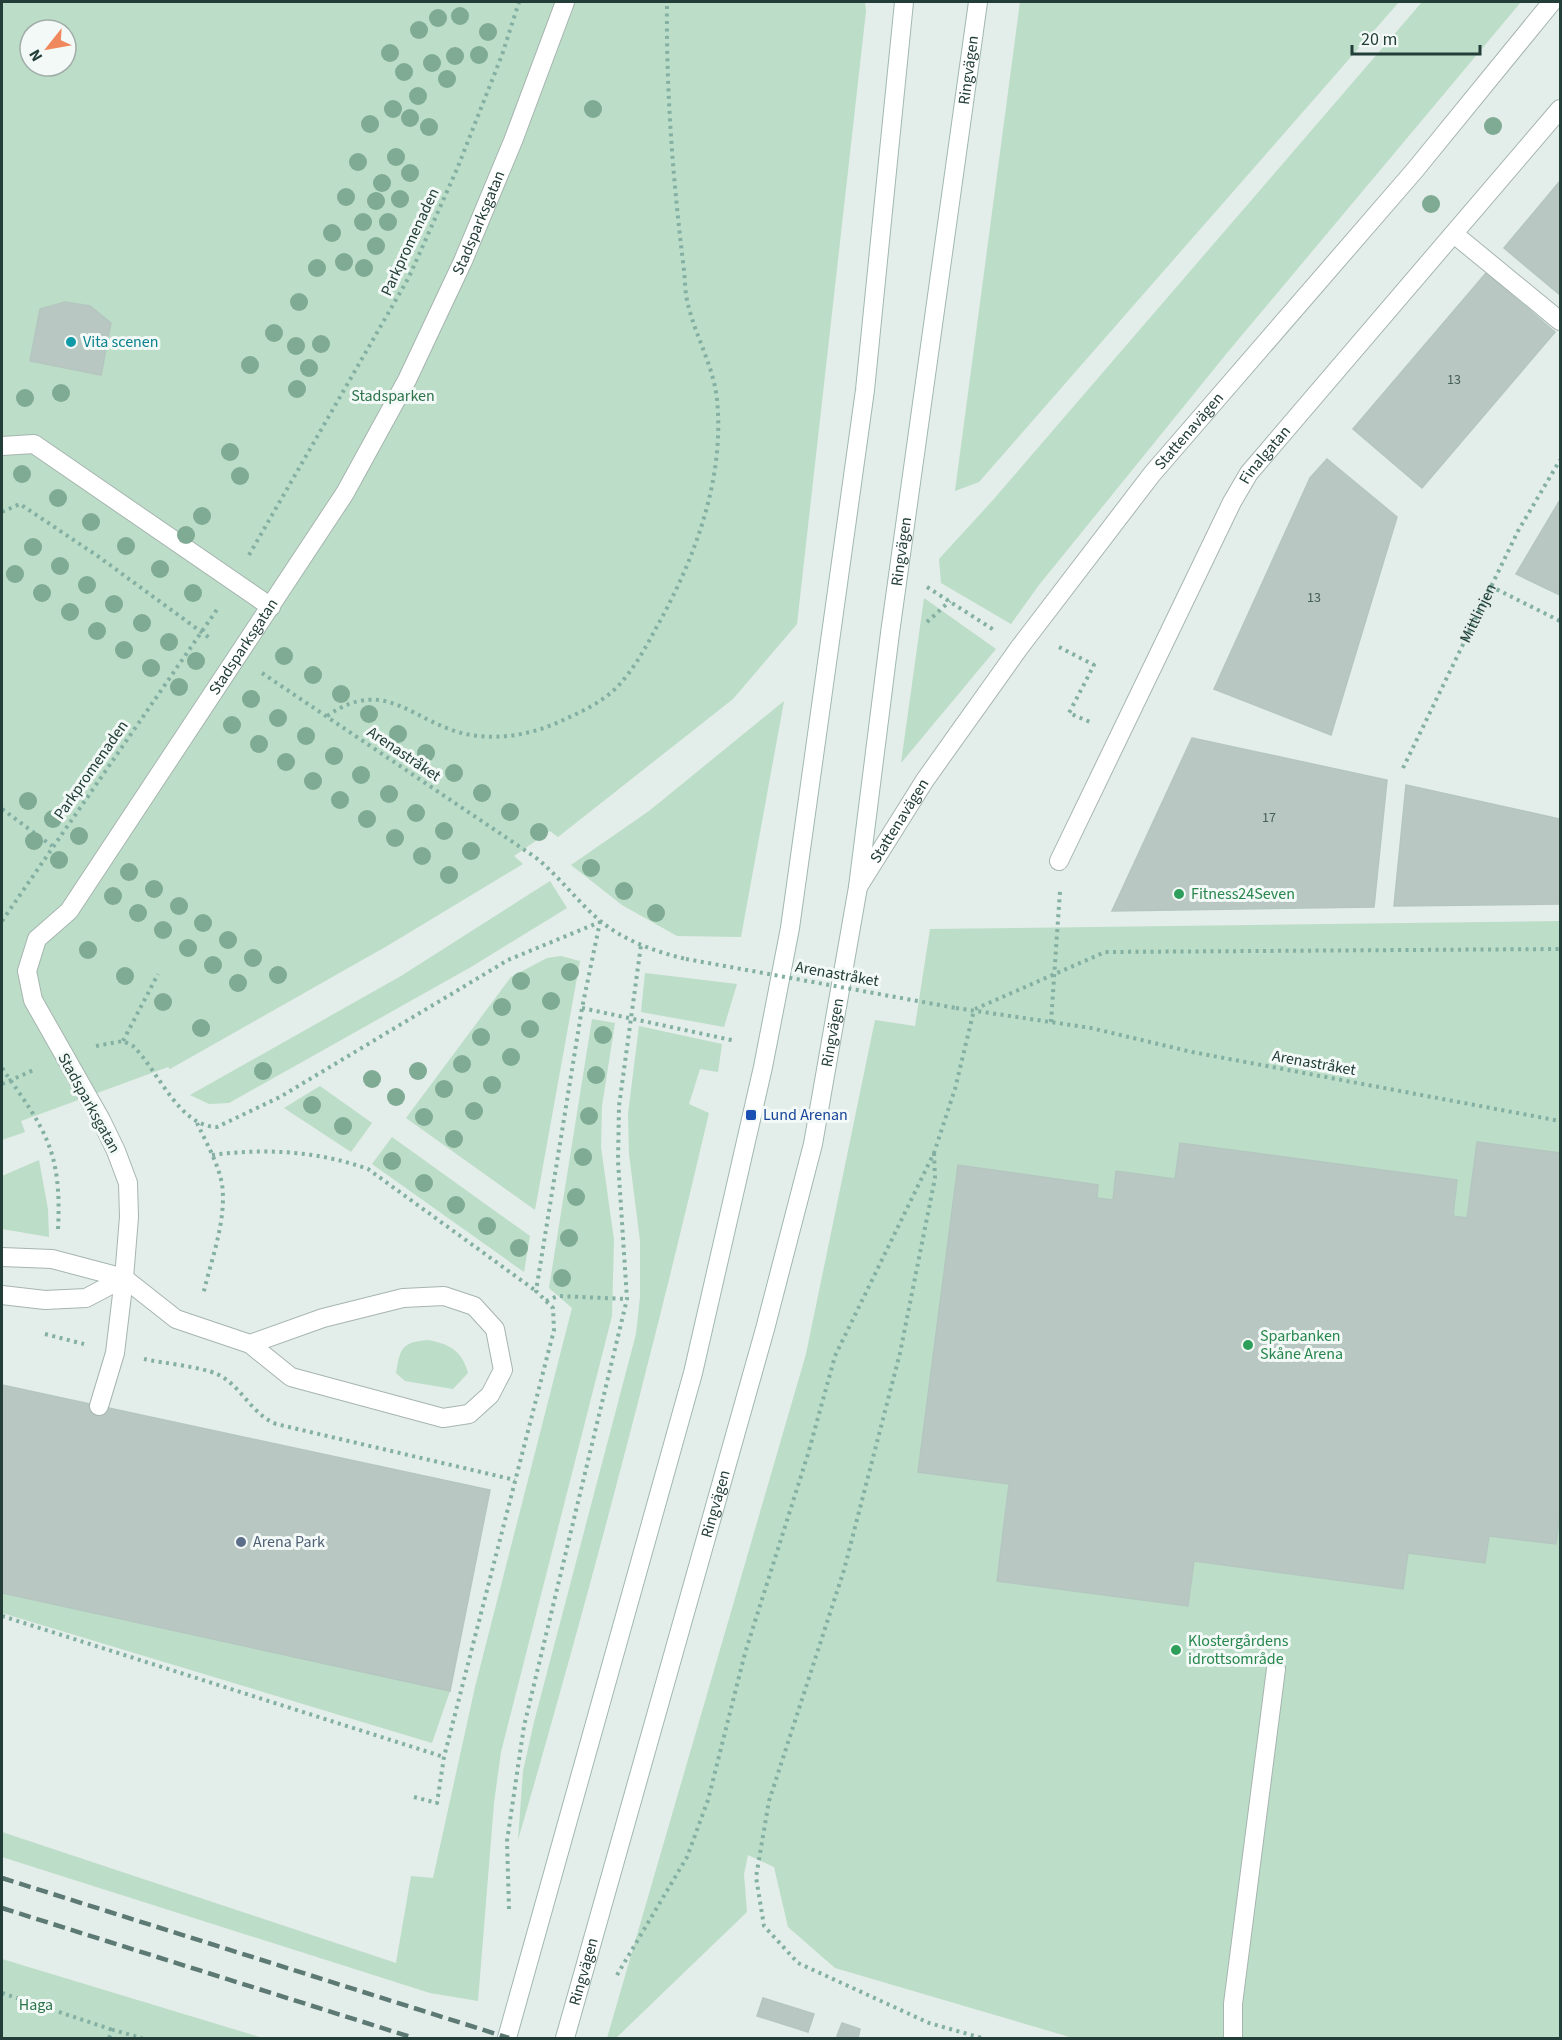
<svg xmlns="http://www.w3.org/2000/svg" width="1562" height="2040" viewBox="0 0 1562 2040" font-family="'Source Sans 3',sans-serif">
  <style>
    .green { fill: #bcddc7; fill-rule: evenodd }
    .building { fill: #b8c7c2; stroke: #b5c6c0; stroke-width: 1.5 }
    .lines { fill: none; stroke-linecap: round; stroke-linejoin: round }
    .service-casing { stroke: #a6b5b0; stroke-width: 20 }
    .pedestrian-casing { stroke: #a6b5b0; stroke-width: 20 }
    .minor-casing { stroke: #a6b5b0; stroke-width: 20 }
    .tertiary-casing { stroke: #a6b5b0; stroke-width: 20 }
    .secondary-casing { stroke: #a1b8b1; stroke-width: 20 }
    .path { stroke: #84b0a4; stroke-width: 4; stroke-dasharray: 3 4.5; stroke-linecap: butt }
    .service { stroke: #fff; stroke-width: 18 }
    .pedestrian { stroke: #fff; stroke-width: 18 }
    .minor { stroke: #fff; stroke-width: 18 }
    .tertiary { stroke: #fff; stroke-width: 18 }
    .secondary { stroke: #fff; stroke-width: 18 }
    .rail { stroke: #5d7973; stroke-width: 4.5; stroke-dasharray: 12 6; stroke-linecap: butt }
    .path-bridge { stroke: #84b0a4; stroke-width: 4; stroke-dasharray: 3 4.5; stroke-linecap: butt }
    .tree { fill: #7faa93 }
    .culture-dot { fill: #0f9aa8; stroke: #f3f9f6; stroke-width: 2 }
    .leisure-dot { fill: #2e9e5b; stroke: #f3f9f6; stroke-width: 2 }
    .transit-dot { fill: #1a4fb4; stroke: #f3f9f6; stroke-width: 2 }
    .service-dot { fill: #5c6f8a; stroke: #f3f9f6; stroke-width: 2 }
    .labels { text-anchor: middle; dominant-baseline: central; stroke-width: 6; stroke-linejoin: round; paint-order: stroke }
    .number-label { font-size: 14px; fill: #48605a }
    .street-label { font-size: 16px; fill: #233e38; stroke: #f3f9f6 }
    .culture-label { font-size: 16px; fill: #0d838f; stroke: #f3f9f6; text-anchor: start }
    .park-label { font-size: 16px; fill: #2d744c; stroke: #f3f9f6 }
    .leisure-label { font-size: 16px; fill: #27864d; stroke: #f3f9f6; text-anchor: start }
    .transit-label { font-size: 16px; fill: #164399; stroke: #f3f9f6; text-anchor: start }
    .service-label { font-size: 16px; fill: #4e5e75; stroke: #f3f9f6; text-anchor: start }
  </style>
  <rect width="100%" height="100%" fill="#e3ede9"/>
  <!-- green -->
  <g class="green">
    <path d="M2,2H865L866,11L797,624L733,699L558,837L550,831L514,856L523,864L387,946L170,1069L168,1067L21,1121L25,1132L2,1140ZM30,30H66V66H30Z"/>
    <path d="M1020,2H1399L979,482L955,491Z"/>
    <path d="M1422,2H1521L1227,353L1039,585L1011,624L941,583L939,559L993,500Z"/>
    <path d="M924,598L996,649L901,763Z"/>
    <path d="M784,701L741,937L677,936L622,905L571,865L649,811Z"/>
    <path d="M550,881L567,908L471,967L229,1103L209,1104L190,1095L401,976Z"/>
    <path d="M1560,921V2038H1073L835,1968L788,1927L774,1867L748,1855L744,1874L747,1912L616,2038H607L806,1354L875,1020L915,1026L930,929Z"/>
    <path d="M561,956L580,961L535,1210L406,1118L511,977L547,958Z"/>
    <path d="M645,973L737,984L724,1027L641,1012Z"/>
    <path d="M592,1019L615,1023L602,1106L601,1147L614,1240L612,1316L501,1752L494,1803L478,2001L430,1993L2,1857V1832L396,1963L411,1876L433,1878L475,1687L572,1308L549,1288Z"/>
    <path d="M639,1026L722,1044L718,1072L700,1069L689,1104L709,1113C652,1357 588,1599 518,1840L523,1771L534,1722L636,1334L640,1297V1241L629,1154L628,1114Z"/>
    <path d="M320,1086L372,1123L351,1152L284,1108Z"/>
    <path d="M392,1137L530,1236L524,1272L372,1164Z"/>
    <path d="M39,1160L48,1209L49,1237L2,1229V1176Z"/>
    <path d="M428,1340C450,1344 462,1351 468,1373L453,1389L405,1381L396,1373C400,1348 402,1342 428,1340Z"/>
    <path d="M2,1593L450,1691L432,1743L2,1613Z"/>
    <path d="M2,1959L263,2038H2Z"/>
  </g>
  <!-- building -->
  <g class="building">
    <path d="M1560,181V295L1504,248Z"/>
    <path d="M1486,273L1555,332L1422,488L1353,429Z"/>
    <path d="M65,302L90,306L111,323L101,375L30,361L40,309Z"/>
    <path d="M1327,459L1397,517L1331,735L1214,689L1310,478Z"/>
    <path d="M1560,500V595L1516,574Z"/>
    <path d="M1192,738L1387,780L1374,907L1112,911Z"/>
    <path d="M1406,785L1560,819V904L1394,906Z"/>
    <path d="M1477,1142L1560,1153V1513L1556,1544L1489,1536L1485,1563L1408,1553L1403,1589L1194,1561L1188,1606L997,1581L1009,1484L918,1472L958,1165L1098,1185L1097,1198L1113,1200L1116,1171L1175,1179L1180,1143L1457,1180L1453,1216L1467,1218Z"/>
    <path d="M2,1385L490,1490L450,1691L2,1593Z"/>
    <path d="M763,1998L814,2014L808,2032L757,2016Z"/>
    <path d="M842,2023L860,2029L858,2038L837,2036Z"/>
  </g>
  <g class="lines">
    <!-- service casing -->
    <g class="service-casing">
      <g id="service">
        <path d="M2,446L34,444L271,607"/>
        <path d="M2,1257L52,1259L124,1278L176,1319L250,1344L291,1377L443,1418L469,1414L490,1395L503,1370L495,1329L474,1306L444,1296L403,1298L323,1318L250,1344"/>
        <path d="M2,1295L45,1300L86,1298L124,1278"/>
        <path d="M99,1406L115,1353L124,1278"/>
        <path d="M1233,2038V2004L1276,1669"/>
      </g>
    </g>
    <!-- pedestrian casing -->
    <g class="pedestrian-casing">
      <path id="pedestrian" d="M1454,234L1560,321"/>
    </g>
    <!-- minor casing -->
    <g class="minor-casing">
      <g id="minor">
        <path id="s2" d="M1059,861L1232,502L1249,473L1560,109"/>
        <path id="s3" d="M124,1278L129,1217L128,1183L116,1151L101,1120L33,1000L27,971L37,939L69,911L345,493L407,380L463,261L513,141L565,2"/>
      </g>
    </g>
    <!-- tertiary casing -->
    <g class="tertiary-casing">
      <g id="tertiary">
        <path id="s4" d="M858,887L925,780L1019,648L1152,474L1415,170L1552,2"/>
      </g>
    </g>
    <!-- secondary casing -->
    <g class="secondary-casing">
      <g id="secondary">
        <path d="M507,2038L693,1373L763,1067L790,928L865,390L904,2"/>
        <path id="s5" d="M565,2038L765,1329L813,1144L858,887L890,633L978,2"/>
      </g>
    </g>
    <!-- path -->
    <g class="path">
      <path d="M2,512L20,504L99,557L211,639"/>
      <path d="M249,555L409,277L457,169L502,55L519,2"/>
      <path d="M1490,586L1560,621"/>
      <path d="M927,587L994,630"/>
      <path d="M927,622L950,601"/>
      <path d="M1059,647L1094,665L1069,713L1090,722"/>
      <path d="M262,673L535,857C559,876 576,900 598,919C622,940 656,952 686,959"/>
      <path d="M327,716C388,674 413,725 471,735C502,740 533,734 561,721C581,712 603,702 618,686C633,670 645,649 655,630C694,561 725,480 717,399C713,364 694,334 687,300C685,291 685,280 684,270C673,181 666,91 667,2"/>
      <path id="s1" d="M1403,768L1518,531L1560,460"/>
      <path d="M2,809L52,846"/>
      <path d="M2,921L218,608"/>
      <path d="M582,1008L736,1041"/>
      <path d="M956,1008L1091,1028L1192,1052L1560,1121"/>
      <path d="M975,1009L1105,952L1560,949"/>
      <path d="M1051,1022L1060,891"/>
      <path d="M123,1041L158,974"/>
      <path d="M96,1046L123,1041L133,1046C158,1070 179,1127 217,1127L280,1097L508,960L600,922"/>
      <path d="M2,1068C45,1130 62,1150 58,1229"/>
      <path d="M2,1084L36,1069"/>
      <path d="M197,1123C206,1142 218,1163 222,1184C227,1220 211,1260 203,1295"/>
      <path d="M934,1153L935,1178L900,1353L844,1570L769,1801L756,1877L764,1926L798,1963L929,2023L982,2038"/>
      <path d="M212,1155C265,1148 318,1151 368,1169L536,1291"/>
      <path d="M546,1301L558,1296L627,1299"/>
      <path d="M45,1334L84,1344"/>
      <path d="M144,1359C162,1363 202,1367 217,1374C241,1385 251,1414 276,1424L515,1480"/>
      <path d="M2,1616L444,1757"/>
      <path d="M414,1797L437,1803L444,1757L554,1330L553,1308L536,1291L582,1008L600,922"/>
      <path d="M509,1909L507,1841L524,1726L627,1299L618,1161L619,1106L641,945"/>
      <path d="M617,1975L687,1857L708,1800L745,1653L808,1454L835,1356L934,1153L955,1089L974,1010"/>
      <path d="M2,1993L113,2030"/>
      <path d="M109,2038L113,2030L142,2038"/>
    </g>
    <!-- service -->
    <use href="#service" class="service"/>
    <!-- pedestrian -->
    <use href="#pedestrian" class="pedestrian"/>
    <!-- minor -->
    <use href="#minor" class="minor"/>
    <!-- tertiary -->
    <use href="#tertiary" class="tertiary"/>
    <!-- secondary -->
    <use href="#secondary" class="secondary"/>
    <!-- rail -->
    <g class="rail">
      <path d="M2,1878L509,2038"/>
      <path d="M2,1908L414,2038"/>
    </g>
    <!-- path-bridge -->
    <path class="path-bridge" d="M686,959L956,1008"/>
  </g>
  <!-- trees -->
  <g class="tree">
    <circle cx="460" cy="16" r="9"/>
    <circle cx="438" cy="18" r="9"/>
    <circle cx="419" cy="30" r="9"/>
    <circle cx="488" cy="32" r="9"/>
    <circle cx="390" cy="53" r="9"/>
    <circle cx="479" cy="55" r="9"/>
    <circle cx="455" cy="56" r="9"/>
    <circle cx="432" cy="63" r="9"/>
    <circle cx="404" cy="72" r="9"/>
    <circle cx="447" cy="79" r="9"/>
    <circle cx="418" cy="96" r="9"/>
    <circle cx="393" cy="109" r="9"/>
    <circle cx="593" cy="109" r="9"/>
    <circle cx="410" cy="118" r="9"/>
    <circle cx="370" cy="124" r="9"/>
    <circle cx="1493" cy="126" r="9"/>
    <circle cx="429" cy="127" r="9"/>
    <circle cx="396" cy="157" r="9"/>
    <circle cx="358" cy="162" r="9"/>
    <circle cx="410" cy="173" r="9"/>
    <circle cx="382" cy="183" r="9"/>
    <circle cx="346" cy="197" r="9"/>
    <circle cx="400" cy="199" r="9"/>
    <circle cx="376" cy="201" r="9"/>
    <circle cx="1431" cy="204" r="9"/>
    <circle cx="363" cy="222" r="9"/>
    <circle cx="388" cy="222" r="9"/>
    <circle cx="332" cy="233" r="9"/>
    <circle cx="376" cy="246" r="9"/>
    <circle cx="344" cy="262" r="9"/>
    <circle cx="317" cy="268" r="9"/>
    <circle cx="364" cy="268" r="9"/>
    <circle cx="299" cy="302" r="9"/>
    <circle cx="274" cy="333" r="9"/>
    <circle cx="321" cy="344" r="9"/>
    <circle cx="296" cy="346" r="9"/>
    <circle cx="250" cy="365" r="9"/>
    <circle cx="309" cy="368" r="9"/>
    <circle cx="297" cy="389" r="9"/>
    <circle cx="61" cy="393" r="9"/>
    <circle cx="25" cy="398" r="9"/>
    <circle cx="230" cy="452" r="9"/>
    <circle cx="22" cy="474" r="9"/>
    <circle cx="240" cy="476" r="9"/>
    <circle cx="58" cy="498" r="9"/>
    <circle cx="202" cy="516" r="9"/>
    <circle cx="91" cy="522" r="9"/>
    <circle cx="186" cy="535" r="9"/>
    <circle cx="126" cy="546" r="9"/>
    <circle cx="33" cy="547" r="9"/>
    <circle cx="60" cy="566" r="9"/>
    <circle cx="160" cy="569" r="9"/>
    <circle cx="15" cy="574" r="9"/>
    <circle cx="87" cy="585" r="9"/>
    <circle cx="42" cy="593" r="9"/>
    <circle cx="193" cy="593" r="9"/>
    <circle cx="114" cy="604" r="9"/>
    <circle cx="70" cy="612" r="9"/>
    <circle cx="142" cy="623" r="9"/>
    <circle cx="97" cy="631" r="9"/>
    <circle cx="169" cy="642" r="9"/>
    <circle cx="124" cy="650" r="9"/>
    <circle cx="284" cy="656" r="9"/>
    <circle cx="196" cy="661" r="9"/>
    <circle cx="151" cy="668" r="9"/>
    <circle cx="313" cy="675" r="9"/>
    <circle cx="179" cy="687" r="9"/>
    <circle cx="341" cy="694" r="9"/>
    <circle cx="251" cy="699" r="9"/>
    <circle cx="369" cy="714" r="9"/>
    <circle cx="278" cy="718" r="9"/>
    <circle cx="232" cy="725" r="9"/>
    <circle cx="398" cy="734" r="9"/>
    <circle cx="306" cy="736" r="9"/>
    <circle cx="259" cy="744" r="9"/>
    <circle cx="426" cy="753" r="9"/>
    <circle cx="334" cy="756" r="9"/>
    <circle cx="286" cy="762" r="9"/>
    <circle cx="454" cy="773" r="9"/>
    <circle cx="361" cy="775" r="9"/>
    <circle cx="313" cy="781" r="9"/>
    <circle cx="482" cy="793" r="9"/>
    <circle cx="389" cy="794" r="9"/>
    <circle cx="340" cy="800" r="9"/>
    <circle cx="28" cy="801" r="9"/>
    <circle cx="510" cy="812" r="9"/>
    <circle cx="416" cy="813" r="9"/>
    <circle cx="53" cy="819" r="9"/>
    <circle cx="367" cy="819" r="9"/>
    <circle cx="444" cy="831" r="9"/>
    <circle cx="539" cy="832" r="9"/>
    <circle cx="79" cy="836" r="9"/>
    <circle cx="395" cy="838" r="9"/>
    <circle cx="34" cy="841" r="9"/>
    <circle cx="471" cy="851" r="9"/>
    <circle cx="422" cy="856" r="9"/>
    <circle cx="59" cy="860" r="9"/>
    <circle cx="591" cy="868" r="9"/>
    <circle cx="129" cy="872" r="9"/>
    <circle cx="449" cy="875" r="9"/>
    <circle cx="154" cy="889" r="9"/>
    <circle cx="624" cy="891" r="9"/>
    <circle cx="113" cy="896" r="9"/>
    <circle cx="179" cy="906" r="9"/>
    <circle cx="138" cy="913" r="9"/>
    <circle cx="656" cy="913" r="9"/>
    <circle cx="203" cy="923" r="9"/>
    <circle cx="163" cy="930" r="9"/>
    <circle cx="228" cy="940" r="9"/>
    <circle cx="188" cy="948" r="9"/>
    <circle cx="88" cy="950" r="9"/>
    <circle cx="253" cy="958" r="9"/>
    <circle cx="213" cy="965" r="9"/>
    <circle cx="570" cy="972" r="9"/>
    <circle cx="278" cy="975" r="9"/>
    <circle cx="125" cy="976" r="9"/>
    <circle cx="521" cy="981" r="9"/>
    <circle cx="238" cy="983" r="9"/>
    <circle cx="551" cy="1001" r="9"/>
    <circle cx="163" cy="1002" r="9"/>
    <circle cx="502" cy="1007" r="9"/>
    <circle cx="201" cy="1028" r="9"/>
    <circle cx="530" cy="1029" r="9"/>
    <circle cx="603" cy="1035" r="9"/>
    <circle cx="481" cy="1037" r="9"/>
    <circle cx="511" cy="1057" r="9"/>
    <circle cx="462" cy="1064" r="9"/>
    <circle cx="263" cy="1071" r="9"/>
    <circle cx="418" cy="1071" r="9"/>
    <circle cx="596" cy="1075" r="9"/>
    <circle cx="372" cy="1079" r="9"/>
    <circle cx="492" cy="1085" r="9"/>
    <circle cx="444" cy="1089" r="9"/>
    <circle cx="396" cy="1097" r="9"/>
    <circle cx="312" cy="1105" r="9"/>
    <circle cx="474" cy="1111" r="9"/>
    <circle cx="589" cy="1116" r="9"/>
    <circle cx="424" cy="1117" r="9"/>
    <circle cx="343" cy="1126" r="9"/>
    <circle cx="454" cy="1139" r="9"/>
    <circle cx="583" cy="1157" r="9"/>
    <circle cx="392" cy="1161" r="9"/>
    <circle cx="424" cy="1183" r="9"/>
    <circle cx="576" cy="1197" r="9"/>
    <circle cx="456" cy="1205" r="9"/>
    <circle cx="487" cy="1226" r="9"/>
    <circle cx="569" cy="1238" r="9"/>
    <circle cx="519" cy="1248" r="9"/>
    <circle cx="562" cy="1278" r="9"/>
  </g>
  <!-- markers -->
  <circle class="culture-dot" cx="71" cy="342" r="6"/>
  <g class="leisure-dot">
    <circle cx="1179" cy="894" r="6"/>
    <circle cx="1248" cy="1345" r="6"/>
    <circle cx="1176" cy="1650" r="6"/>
  </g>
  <rect class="transit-dot" x="745" y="1109" width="12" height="12" rx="3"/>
  <circle class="service-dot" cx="241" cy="1542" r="6"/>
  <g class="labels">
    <!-- number labels -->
    <g class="number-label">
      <text x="1454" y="380">13</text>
      <text x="1314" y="598">13</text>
      <text x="1269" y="818">17</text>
    </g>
    <!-- street labels -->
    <g class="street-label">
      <text stroke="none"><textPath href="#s5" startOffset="2013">Ringvägen</textPath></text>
      <text stroke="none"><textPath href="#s3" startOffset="1210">Stadsparksgatan</textPath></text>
      <text transform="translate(410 242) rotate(-65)">Parkpromenaden</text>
      <text stroke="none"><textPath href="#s4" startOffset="564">Stattenavägen</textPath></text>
      <text stroke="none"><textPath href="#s2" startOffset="456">Finalgatan</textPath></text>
      <text stroke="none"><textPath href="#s5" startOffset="1527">Ringvägen</textPath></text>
      <text stroke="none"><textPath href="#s1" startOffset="172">Mittlinjen</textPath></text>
      <text stroke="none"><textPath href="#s3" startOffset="724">Stadsparksgatan</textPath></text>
      <text transform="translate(404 754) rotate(34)">Arenastråket</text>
      <text transform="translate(91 770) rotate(-55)">Parkpromenaden</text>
      <text stroke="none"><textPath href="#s4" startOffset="78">Stattenavägen</textPath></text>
      <text transform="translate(837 974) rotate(10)">Arenastråket</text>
      <text stroke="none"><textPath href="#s5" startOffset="1041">Ringvägen</textPath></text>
      <text transform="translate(1314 1063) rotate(10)">Arenastråket</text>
      <text transform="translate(89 1103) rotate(61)">Stadsparksgatan</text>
      <text stroke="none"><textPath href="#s5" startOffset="555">Ringvägen</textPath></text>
      <text stroke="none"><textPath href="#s5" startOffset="69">Ringvägen</textPath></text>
    </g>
    <!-- culture labels -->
    <g class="culture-label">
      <text x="83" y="342">Vita scenen</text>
    </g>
    <!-- park labels -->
    <g class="park-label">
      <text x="393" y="396">Stadsparken</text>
      <text x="36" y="2005">Haga</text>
    </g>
    <!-- leisure labels -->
    <g class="leisure-label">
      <text x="1191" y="894">Fitness24Seven</text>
      <text x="1260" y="1336">Sparbanken<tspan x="1260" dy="18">Skåne Arena</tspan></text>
      <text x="1188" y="1641">Klostergårdens<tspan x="1188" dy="18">idrottsområde</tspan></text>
    </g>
    <!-- transit labels -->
    <g class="transit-label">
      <text x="763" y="1115">Lund Arenan</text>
    </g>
    <!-- service labels -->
    <g class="service-label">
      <text x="253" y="1542">Arena Park</text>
    </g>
  </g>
  <!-- border -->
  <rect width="1562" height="2040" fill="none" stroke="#233e38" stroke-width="6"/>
  <!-- north arrow -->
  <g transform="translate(48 48) rotate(239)"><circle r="28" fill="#f3f9f6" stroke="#a0aeaa" stroke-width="1.5"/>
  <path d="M0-4.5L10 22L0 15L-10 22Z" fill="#f0885d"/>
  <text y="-9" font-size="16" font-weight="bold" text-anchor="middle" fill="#233e38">N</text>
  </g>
  <!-- scale -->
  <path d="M1352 45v9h128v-9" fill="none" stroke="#233e38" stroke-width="3"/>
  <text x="1361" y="45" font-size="18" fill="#233e38" stroke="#f3f9f6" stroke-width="4.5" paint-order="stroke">20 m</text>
</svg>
